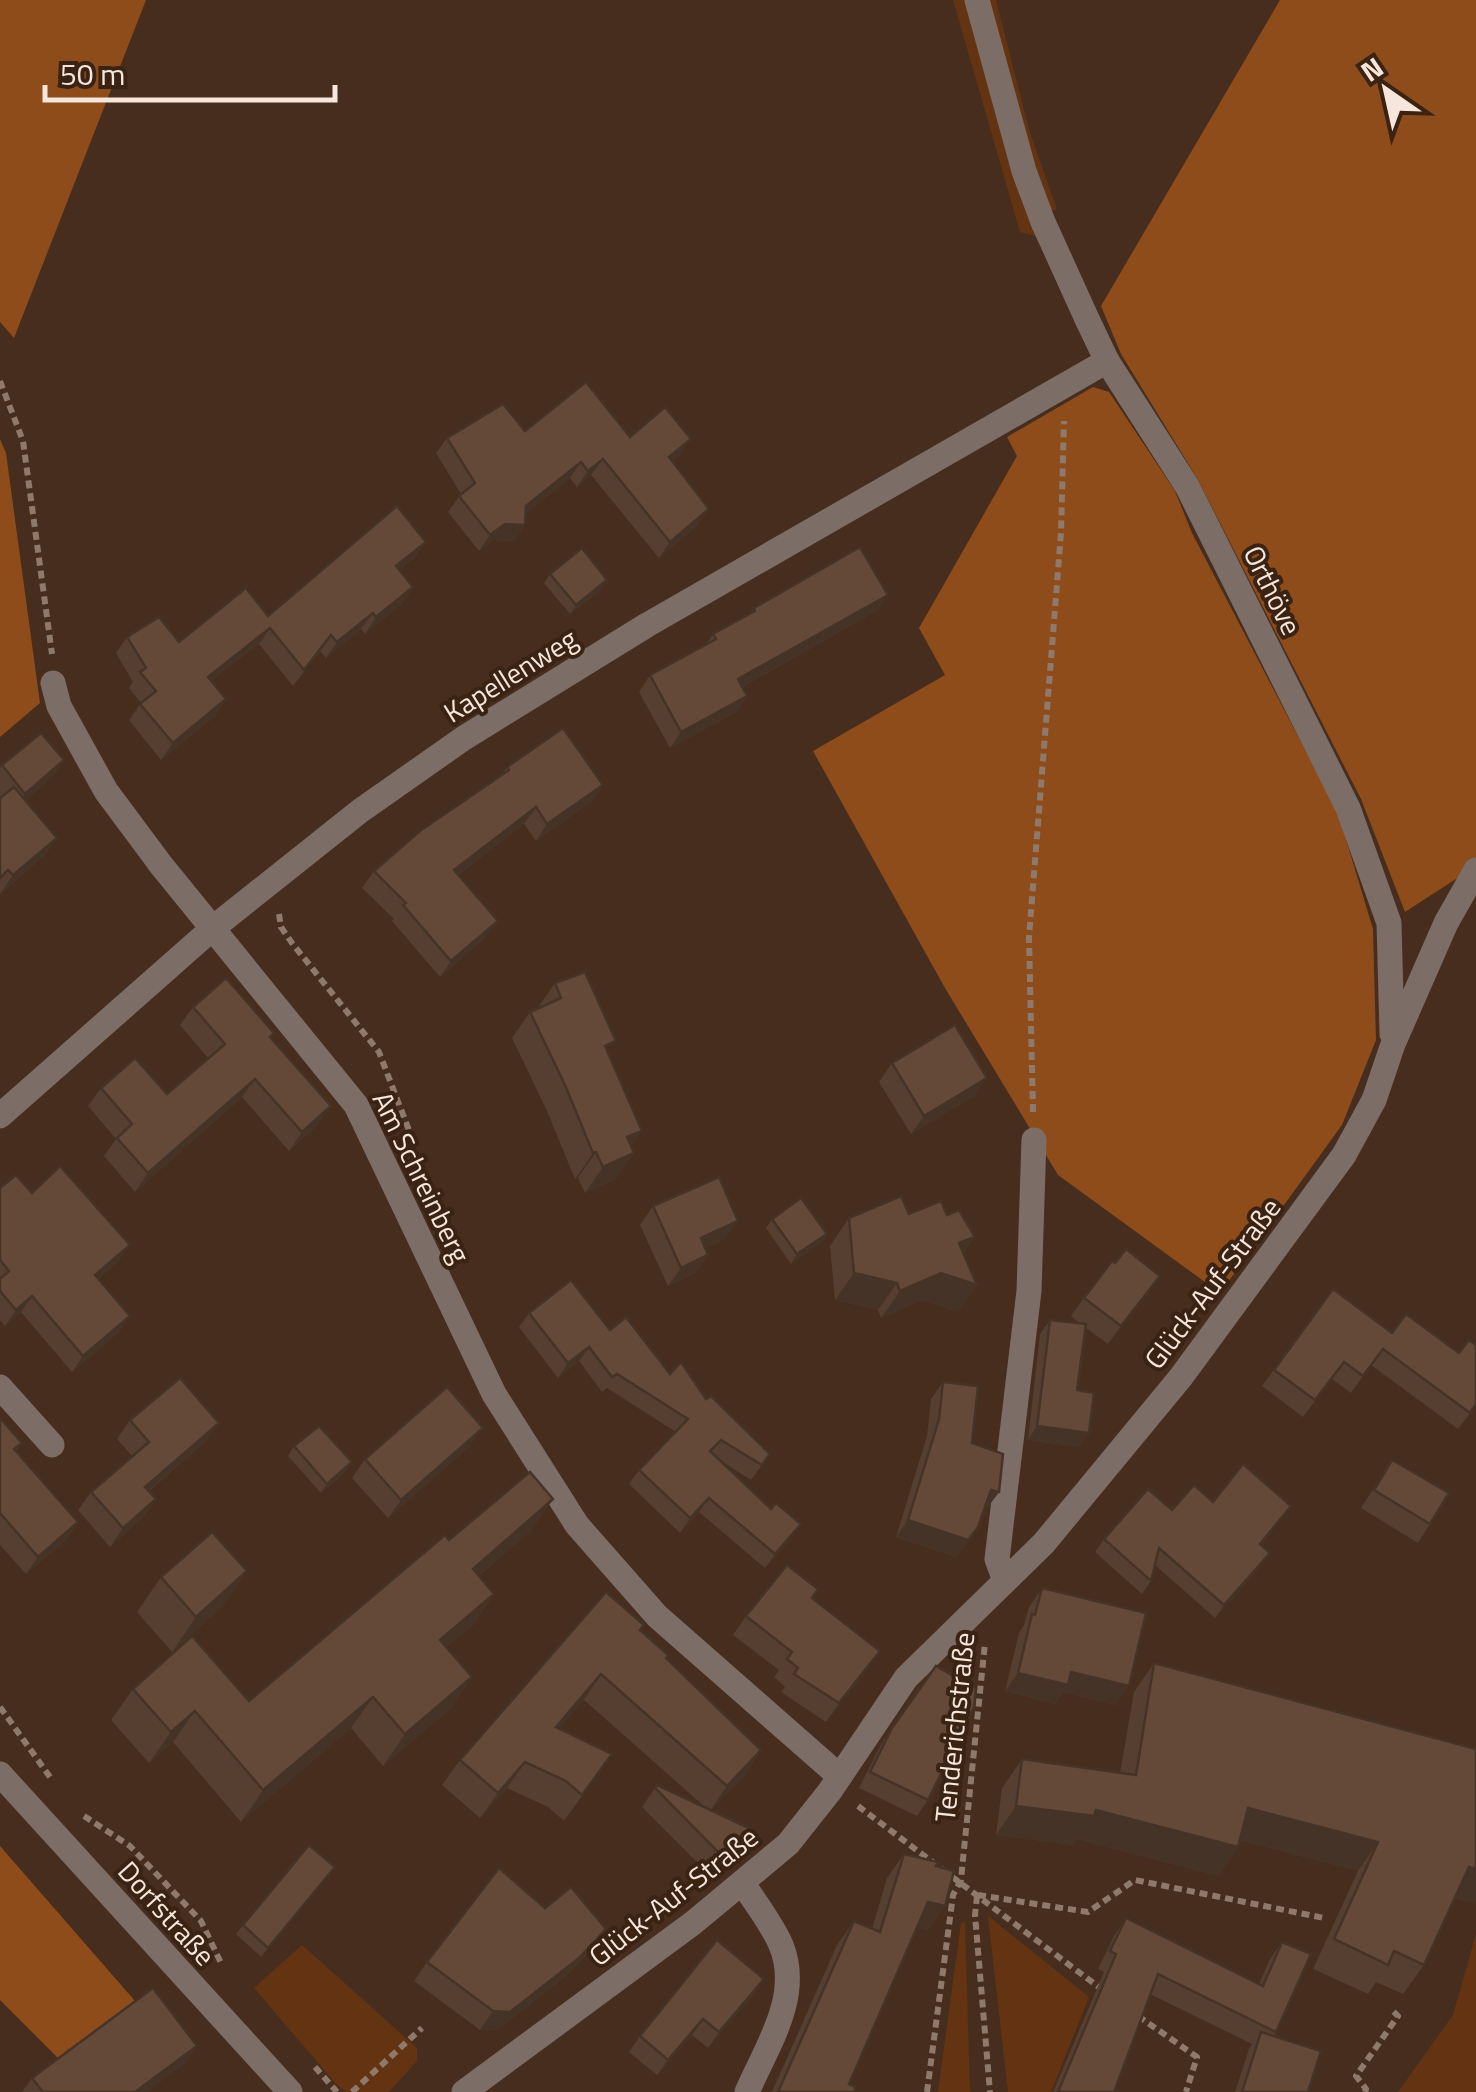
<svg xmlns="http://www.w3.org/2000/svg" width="1476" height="2092" viewBox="0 0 1476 2092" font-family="'Titillium Web',sans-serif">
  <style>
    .green { fill: #643412 }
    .forest { fill: #8e4c1b }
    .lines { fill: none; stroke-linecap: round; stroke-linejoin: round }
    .path { stroke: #8e796b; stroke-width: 6; stroke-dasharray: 8 5; stroke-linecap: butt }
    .minor { stroke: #7c6e67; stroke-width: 25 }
    .tertiary { stroke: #7c6e67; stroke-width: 25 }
    .wall { fill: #563f30 }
    .shaded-wall { fill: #463327 }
    .building { fill: #644938; stroke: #463327; stroke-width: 2.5 }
    .labels { text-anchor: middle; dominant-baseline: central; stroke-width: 8; stroke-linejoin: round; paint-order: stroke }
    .street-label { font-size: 28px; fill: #f7e6dc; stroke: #3b2313 }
  </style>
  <rect width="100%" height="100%" fill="#462d1d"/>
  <!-- green -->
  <g class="green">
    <path d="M953,0H967L1039,237L1020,232Z"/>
    <path d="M988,0H996L1030,133L1057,209L1051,211L1024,134Z"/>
    <path d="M988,1916L1089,1997L1051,2092H1008Z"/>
    <path d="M965,1922L970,2092H938L961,1923Z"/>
    <path d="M1476,1934V2092H1398L1453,2015Z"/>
    <path d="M302,1945L417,2048V2061L389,2092H347L338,2086L254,1988Z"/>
  </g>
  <!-- forest -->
  <g class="forest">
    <path d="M0,0H146L14,338L0,322Z"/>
    <path d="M1280,0H1476V866L1405,912L1361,799L1197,478L1121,354L1101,306Z"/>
    <path d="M1093,387L1109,392L1175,491L1192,533L1338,813L1373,929L1376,1040L1342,1125L1220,1293L1058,1175L945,988L813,751L945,675L919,628L1017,456L1007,437Z"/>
    <path d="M0,439L6,453L40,703L0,737Z"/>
    <path d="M0,1846L142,2009L67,2067L0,2000Z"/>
  </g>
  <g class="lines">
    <!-- path -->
    <g class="path">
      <path d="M0,381L23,441L52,654"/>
      <path d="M279,914L281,927L292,943L379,1052L415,1146"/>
      <path d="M1033,1112L1029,937L1061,533L1064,421"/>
      <path d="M0,1707L50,1777"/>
      <path d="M858,1806L1104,1991"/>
      <path d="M84,1816L130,1846L201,1921L222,1965"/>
      <path d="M978,1895L1088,1912L1135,1880L1324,1918"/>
      <path d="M977,1896L975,1915L990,2092"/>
      <path d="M1138,2016L1197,2057L1186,2092"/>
      <path d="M315,2067L337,2092"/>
      <path d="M352,2092L422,2028"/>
      <path d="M927,2092L953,1895L961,1880L963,1859L985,1643"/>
      <path d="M1365,2092L1366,2089L1356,2076L1398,2016L1391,2009"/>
    </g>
    <!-- minor -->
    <g class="minor">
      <path d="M977,0L1024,171L1043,222L1087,319L1107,361L1187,486L1348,808L1389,923L1392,1034"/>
      <path d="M53,683L59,706L106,791L161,865L356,1105L494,1394L577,1525L657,1616L838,1775"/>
      <path d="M0,1116L213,928L360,811L464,738L647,625L1107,361"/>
      <path d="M0,1387L52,1445"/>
      <path d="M1005,1581L997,1559L1029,1291L1034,1140"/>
      <path d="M744,1885C756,1904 772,1924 781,1945C802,1996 767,2046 747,2092"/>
      <path d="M464,2092L693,1923L788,1844L830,1791L906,1678L1044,1543L1181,1377L1344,1155L1374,1100L1393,1044L1446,923L1476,870"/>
    </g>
    <!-- tertiary -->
    <path class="tertiary" d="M0,1774L290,2092"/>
  </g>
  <!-- wall -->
  <g class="wall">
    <path d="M525,431L630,437L680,455L672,461L698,525L659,558L591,475L577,487L570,478L525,514V525L514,541L494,540L479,551L448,512L461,494L436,453L447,438Z"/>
    <path d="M426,542L414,558L399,570L413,587L402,604L365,634L361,629L326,658L320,651L293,686L259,644L211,681L226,699L215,716L161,760L129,720L141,703L129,688L133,682L116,653L127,637L179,642L268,616Z"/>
    <path d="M550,574L607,580L600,590L570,614L544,583Z"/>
    <path d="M888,595L876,611L742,687L747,696L736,712L670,748L639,692L650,675L706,645L713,634L750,614L754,608Z"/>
    <path d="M64,760L51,778L26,800L57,838L44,856L0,894V768L2,765Z"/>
    <path d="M507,767L603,785L592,801L536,841L524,824L458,875L486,937L440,977L392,921L394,919L362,888L374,871L502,774Z"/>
    <path d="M555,983L607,1053L631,1146L616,1179L585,1193L578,1178L575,1179L547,1111L512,1038L530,1012L537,1009Z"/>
    <path d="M193,1007L274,1033L271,1038L318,1125L289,1151L242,1097L135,1192L104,1156L116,1139L88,1106L101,1088L167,1094L208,1058L180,1025Z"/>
    <path d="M892,1063L987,1078L974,1096L911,1134L879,1082Z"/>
    <path d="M0,1188L32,1193L130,1245L118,1261L98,1279L130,1316L119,1332L72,1372L21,1312L5,1326L0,1320Z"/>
    <path d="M653,1206L725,1239L705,1248L708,1255L695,1273L668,1286L640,1225Z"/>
    <path d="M909,1214L947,1215L975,1237L963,1253L977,1285L958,1312L922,1300L881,1318L878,1310L835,1300L830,1246L849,1218Z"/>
    <path d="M772,1219L827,1234L820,1243L791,1264L766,1228Z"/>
    <path d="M1333,1289L1476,1406L1458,1429L1371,1365L1351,1393L1332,1379L1303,1417L1262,1386Z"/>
    <path d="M1147,1294L1108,1344L1086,1328L1077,1390L1079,1447L1028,1440L1040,1334L1050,1320L1080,1324L1071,1316L1084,1298Z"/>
    <path d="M529,1313L610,1330L706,1399L770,1454L751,1480L718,1459L791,1539L765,1568L699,1512L680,1533L629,1484L639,1470L676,1432L607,1388L602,1392L579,1361L558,1378L519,1327Z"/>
    <path d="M943,1382L972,1443L999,1492L987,1508H984L978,1527L956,1557L896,1537L927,1436L931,1399Z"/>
    <path d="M0,1418L22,1443L16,1451L78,1522L66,1540L26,1574L0,1545Z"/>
    <path d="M130,1420L206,1441L149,1491L156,1499L143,1517L110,1547L78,1510L91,1492L132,1456L117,1439Z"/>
    <path d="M294,1446L352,1462L345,1472L321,1493L288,1456Z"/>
    <path d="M470,1446L388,1518L352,1478L365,1459Z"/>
    <path d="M1392,1460L1430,1524L1418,1543L1361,1508Z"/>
    <path d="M1213,1502L1291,1506L1261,1545L1270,1553L1261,1566L1215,1618L1155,1565L1151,1581L1142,1594L1095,1552L1104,1539L1172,1510Z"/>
    <path d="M532,1530L479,1576L494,1594L473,1625L446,1647L472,1677L450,1709L383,1766L351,1728L241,1822L173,1742L149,1763L111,1720L133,1689L249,1701L449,1540Z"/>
    <path d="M161,1577L223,1606L172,1652L137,1612Z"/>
    <path d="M1042,1588L1116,1705L1063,1692L1055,1704L1005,1691L1019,1633L1024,1625L1029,1607Z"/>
    <path d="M812,1598L867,1670L826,1722L781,1692L785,1687L774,1677L779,1670L733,1635L746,1616Z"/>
    <path d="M640,1630L666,1659L761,1750L744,1776L711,1810L751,1829L738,1848L710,1875L642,1807L657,1785L705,1807L584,1700L559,1728L612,1754L564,1821L548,1807L507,1788L480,1818L442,1785L460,1760Z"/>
    <path d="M1154,1663L1475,1903L1455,1898L1424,1965L1403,1994L1376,1982L1368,1994L1313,1969L1358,1871L1240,1840L1238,1847L1218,1876L1077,1839L1073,1845L996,1835L1002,1788L1022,1759L1120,1773L1134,1692Z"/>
    <path d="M936,1666L928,1800L917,1816L859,1788L881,1744Z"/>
    <path d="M904,1854L936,1866L945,1906L928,1930L917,1927L849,2084L854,2092H772L837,1945L854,1921L872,1929L887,1878Z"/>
    <path d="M335,1867L261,1957L236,1934L243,1925Z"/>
    <path d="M545,1908L606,1929L593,1948L566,1976L497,2030H480L414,1981L427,1962Z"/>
    <path d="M1126,1918L1259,1984L1270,1959L1282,1942L1276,2032L1274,2036L1308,2092H1235L1249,2049L1252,2044L1150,1994L1114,2092H1053L1104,1972L1098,1969L1114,1936Z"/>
    <path d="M764,1979L753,1995L708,2048L692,2035L657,2075L629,2052L640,2036Z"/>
    <path d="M197,2046L185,2063L146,2092H22L32,2078Z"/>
  </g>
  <!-- shaded-wall -->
  <g class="shaded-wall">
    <path d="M691,439L680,455L658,473L669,457Z"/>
    <path d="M603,459L591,475L577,487L588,471Z"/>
    <path d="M581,462L570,478L515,522L526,506Z"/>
    <path d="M709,509L698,525L659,558L670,542Z"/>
    <path d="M505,524L525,525L514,541L494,540L479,551L490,535Z"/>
    <path d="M426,542L414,558L384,582L396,566Z"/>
    <path d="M607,580L600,590L570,614L576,605Z"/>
    <path d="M413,587L402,604L365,634L376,617Z"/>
    <path d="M888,595L876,611L727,695L738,679Z"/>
    <path d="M373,613L361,629L326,658L337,642Z"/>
    <path d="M270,628L259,644L196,693L208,677Z"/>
    <path d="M747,696L736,712L670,748L681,732Z"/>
    <path d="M226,699L215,716L161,760L173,743Z"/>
    <path d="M64,760L51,778L12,812L25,794Z"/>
    <path d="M603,785L592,801L536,841L547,824Z"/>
    <path d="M536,807L524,824L443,886L454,870Z"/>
    <path d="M57,838L44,856L0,894L13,875Z"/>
    <path d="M498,921L486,937L440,977L451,961Z"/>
    <path d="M987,1078L974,1096L911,1134L924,1116Z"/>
    <path d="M255,1079L242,1097L135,1192L148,1173Z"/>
    <path d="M331,1106L318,1125L289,1151L302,1132Z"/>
    <path d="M642,1131L624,1157L627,1137Z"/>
    <path d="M596,1152L578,1178L575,1179L593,1153Z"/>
    <path d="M634,1153L616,1179L585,1193L603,1167Z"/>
    <path d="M738,1221L725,1239L688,1256L701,1238Z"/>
    <path d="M827,1234L820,1243L791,1264L797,1254Z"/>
    <path d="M975,1237L956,1264L959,1243Z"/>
    <path d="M130,1245L118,1261L84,1291L95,1275Z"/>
    <path d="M708,1255L695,1273L668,1286L681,1268Z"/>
    <path d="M854,1273L897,1283L878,1310L835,1300Z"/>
    <path d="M941,1273L977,1285L958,1312L922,1300L881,1318L900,1291Z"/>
    <path d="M1160,1276L1147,1294L1108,1344L1121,1326Z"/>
    <path d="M32,1296L21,1312L5,1326L16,1310Z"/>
    <path d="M130,1316L119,1332L72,1372L83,1356Z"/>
    <path d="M589,1347L579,1361L558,1378L568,1363Z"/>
    <path d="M219,1423L206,1441L132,1505L145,1487Z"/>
    <path d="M1037,1426L1089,1433L1079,1447L1028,1440Z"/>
    <path d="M483,1428L470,1446L388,1518L401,1500Z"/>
    <path d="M352,1462L345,1472L321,1493L327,1484Z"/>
    <path d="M991,1490L999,1492L987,1508L979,1507Z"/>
    <path d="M709,1498L699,1512L680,1533L690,1518Z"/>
    <path d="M156,1499L143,1517L110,1547L123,1528Z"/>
    <path d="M553,1499L532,1530L451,1600L473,1569Z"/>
    <path d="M908,1520L978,1527L956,1557L896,1537Z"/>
    <path d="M78,1522L66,1540L26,1574L38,1557Z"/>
    <path d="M801,1524L791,1539L765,1568L775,1554Z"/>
    <path d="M1270,1553L1261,1566L1215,1618L1224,1605Z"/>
    <path d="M247,1571L223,1606L172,1652L196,1617Z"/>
    <path d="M494,1594L473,1625L418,1671L440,1640Z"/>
    <path d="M880,1651L867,1670L826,1722L839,1703Z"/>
    <path d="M1071,1672L1129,1686L1116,1705L1063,1692L1055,1704L1005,1691L1018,1673Z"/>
    <path d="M601,1674L584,1700L538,1752L556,1727Z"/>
    <path d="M472,1677L450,1709L383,1766L405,1734Z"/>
    <path d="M373,1697L351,1728L241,1822L263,1790Z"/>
    <path d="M195,1711L173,1742L149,1763L171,1732Z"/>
    <path d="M761,1750L744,1776L709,1812L727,1786Z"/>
    <path d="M525,1762L507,1788L480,1818L498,1793Z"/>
    <path d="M1016,1806L1096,1810L1238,1847L1218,1876L1077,1839L1073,1845L996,1835Z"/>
    <path d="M1248,1808L1378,1842L1358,1871L1228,1837Z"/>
    <path d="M751,1829L738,1848L710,1875L723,1857Z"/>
    <path d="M1469,1867L1476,1869V1901L1475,1903L1448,1896Z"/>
    <path d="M928,1902L945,1906L928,1930L911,1926Z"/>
    <path d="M606,1929L593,1948L566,1976L497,2030H480L493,2011Z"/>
    <path d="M764,1979L753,1995L708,2048L719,2032Z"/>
    <path d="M703,2019L692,2035L657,2075L668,2060Z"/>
    <path d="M197,2046L185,2063L146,2092H135Z"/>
  </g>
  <!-- building -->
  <g class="building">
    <path d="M586,382L630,437L665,407L691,439L669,457L709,509L670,542L603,459L588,471L581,462L526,506L525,525L505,524L490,535L459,496L475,483L447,438L503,404L525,431Z"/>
    <path d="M397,506L426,542L396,566L413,587L376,617L373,613L337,642L331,635L304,670L270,628L208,677L226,699L173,743L140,704L156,691L140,672L146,668L127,637L159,617L179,642L246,588L268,616Z"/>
    <path d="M860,547L888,595L738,679L747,696L681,732L650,675L716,639L713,634L755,611L754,608Z"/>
    <path d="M582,548L607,580L576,605L550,574Z"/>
    <path d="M563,728L603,785L547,824L536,807L454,870L498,921L451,961L403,905L406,903L374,871L420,831L509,770L507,767Z"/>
    <path d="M41,733L64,760L25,794L2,765Z"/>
    <path d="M14,787L57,838L13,875L8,870L0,878V798Z"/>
    <path d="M585,972L616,1041L605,1046L642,1131L627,1137L634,1153L603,1167L596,1152L593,1153L565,1085L530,1012L561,998L555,983Z"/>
    <path d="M226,978L274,1033L270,1037L331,1106L302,1132L255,1079L148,1173L117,1138L132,1124L101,1088L135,1058L167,1094L225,1044L193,1007Z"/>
    <path d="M955,1025L987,1078L924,1116L892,1063Z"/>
    <path d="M60,1166L130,1245L95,1275L130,1316L83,1356L32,1296L16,1310L0,1291V1279L9,1271L0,1260V1188L16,1175L32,1193Z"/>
    <path d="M719,1177L738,1221L701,1238L708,1255L681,1268L653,1206Z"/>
    <path d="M901,1196L909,1214L941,1201L947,1215L959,1210L975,1237L959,1243L977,1285L941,1273L900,1291L897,1283L854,1273L849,1218Z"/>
    <path d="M801,1198L827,1234L797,1254L772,1219Z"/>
    <path d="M1126,1249L1160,1276L1121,1326L1084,1298L1112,1261L1115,1263Z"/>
    <path d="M571,1280L610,1330L626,1317L670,1374L681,1362L706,1399L711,1396L770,1454L762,1465L721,1440L710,1451L771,1509L776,1503L801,1524L775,1554L709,1498L690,1518L639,1470L688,1419L617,1374L612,1377L589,1347L568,1363L529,1313Z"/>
    <path d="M1333,1289L1392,1333L1406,1314L1459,1353L1469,1340L1476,1345V1404L1470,1413L1383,1349L1363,1376L1344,1362L1315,1400L1274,1370Z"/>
    <path d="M1050,1320L1086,1324L1077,1390L1094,1393L1089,1433L1037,1426Z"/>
    <path d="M180,1378L219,1423L145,1487L156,1499L123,1528L91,1492L149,1442L130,1420Z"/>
    <path d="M943,1382L978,1386L972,1443L1003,1454L999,1492L991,1490L978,1527L968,1540L908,1520L939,1419Z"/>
    <path d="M447,1387L483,1428L401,1500L365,1459Z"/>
    <path d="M0,1418L22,1443L14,1449L78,1522L38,1557L0,1513Z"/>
    <path d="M319,1426L352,1462L327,1484L294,1446Z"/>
    <path d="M1392,1460L1449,1493L1430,1524L1374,1490Z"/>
    <path d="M1243,1464L1291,1506L1260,1544L1270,1553L1224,1605L1159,1548L1151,1581L1104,1539L1148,1489L1172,1510L1194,1485L1213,1502Z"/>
    <path d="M530,1472L553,1499L473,1569L494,1594L440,1640L472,1677L405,1734L373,1697L263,1790L195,1711L171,1732L133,1689L192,1636L249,1701L445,1535L449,1540Z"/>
    <path d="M212,1532L247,1571L196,1617L161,1577Z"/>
    <path d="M787,1565L818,1589L812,1598L880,1651L839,1703L794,1674L798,1668L787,1659L792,1652L746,1616Z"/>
    <path d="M1042,1588L1146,1613L1129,1686L1071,1672L1068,1685L1018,1673L1032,1614L1035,1615Z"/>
    <path d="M606,1592L644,1625L640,1630L668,1655L666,1658L761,1750L727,1786L601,1674L556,1727L612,1754L582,1795L566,1781L525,1762L498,1793L460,1760Z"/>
    <path d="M1154,1663L1476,1749V1869L1469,1867L1424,1965L1394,1951L1388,1965L1334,1939L1378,1842L1248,1808L1238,1847L1096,1810L1094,1816L1016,1806L1022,1759L1136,1775Z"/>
    <path d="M936,1666L976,1689L974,1707L928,1800L870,1772L892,1728Z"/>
    <path d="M657,1785L751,1829L723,1857L655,1788Z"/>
    <path d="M309,1845L335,1867L268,1948L243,1925Z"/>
    <path d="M904,1854L938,1862L936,1866L954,1871L945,1906L928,1902L849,2084L856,2087L854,2092H778L854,1921L880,1932Z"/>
    <path d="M499,1868L545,1908L571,1887L606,1929L579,1958L510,2012L493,2011L427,1962Z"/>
    <path d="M1126,1918L1263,1986L1282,1942L1311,1954L1276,2032L1158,1974L1114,2092H1058L1116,1954L1110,1951Z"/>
    <path d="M717,1940L764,1979L719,2032L703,2019L668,2060L640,2036Z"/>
    <path d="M153,1988L197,2046L135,2092H43L32,2078Z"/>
    <path d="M1261,2032L1321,2051L1308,2092H1242Z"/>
  </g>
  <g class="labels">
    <!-- street labels -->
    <g class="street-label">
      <text transform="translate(1273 590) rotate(64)">Orthöve</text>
      <text transform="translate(510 675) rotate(-32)">Kapellenweg</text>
      <text transform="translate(422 1177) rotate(64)">Am Schreinberg</text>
      <text transform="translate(1212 1283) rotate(-53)">Glück-Auf-Straße</text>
      <text transform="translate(954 1727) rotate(-84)">Tenderichstraße</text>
      <text transform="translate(673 1896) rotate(-38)">Glück-Auf-Straße</text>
      <text transform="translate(167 1913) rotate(48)">Dorfstraße</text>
    </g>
  </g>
  <!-- north arrow -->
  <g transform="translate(1386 90) rotate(326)" stroke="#3b2313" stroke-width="8" paint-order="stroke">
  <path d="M0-8L18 38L0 25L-18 38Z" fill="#f7e6dc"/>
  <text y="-15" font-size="28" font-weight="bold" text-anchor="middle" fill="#f7e6dc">N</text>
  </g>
  <!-- scale -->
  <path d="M45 85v15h290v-15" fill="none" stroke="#f7e6dc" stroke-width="5"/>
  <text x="60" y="85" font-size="30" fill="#f7e6dc" stroke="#3b2313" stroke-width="8" paint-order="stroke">50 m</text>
</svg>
